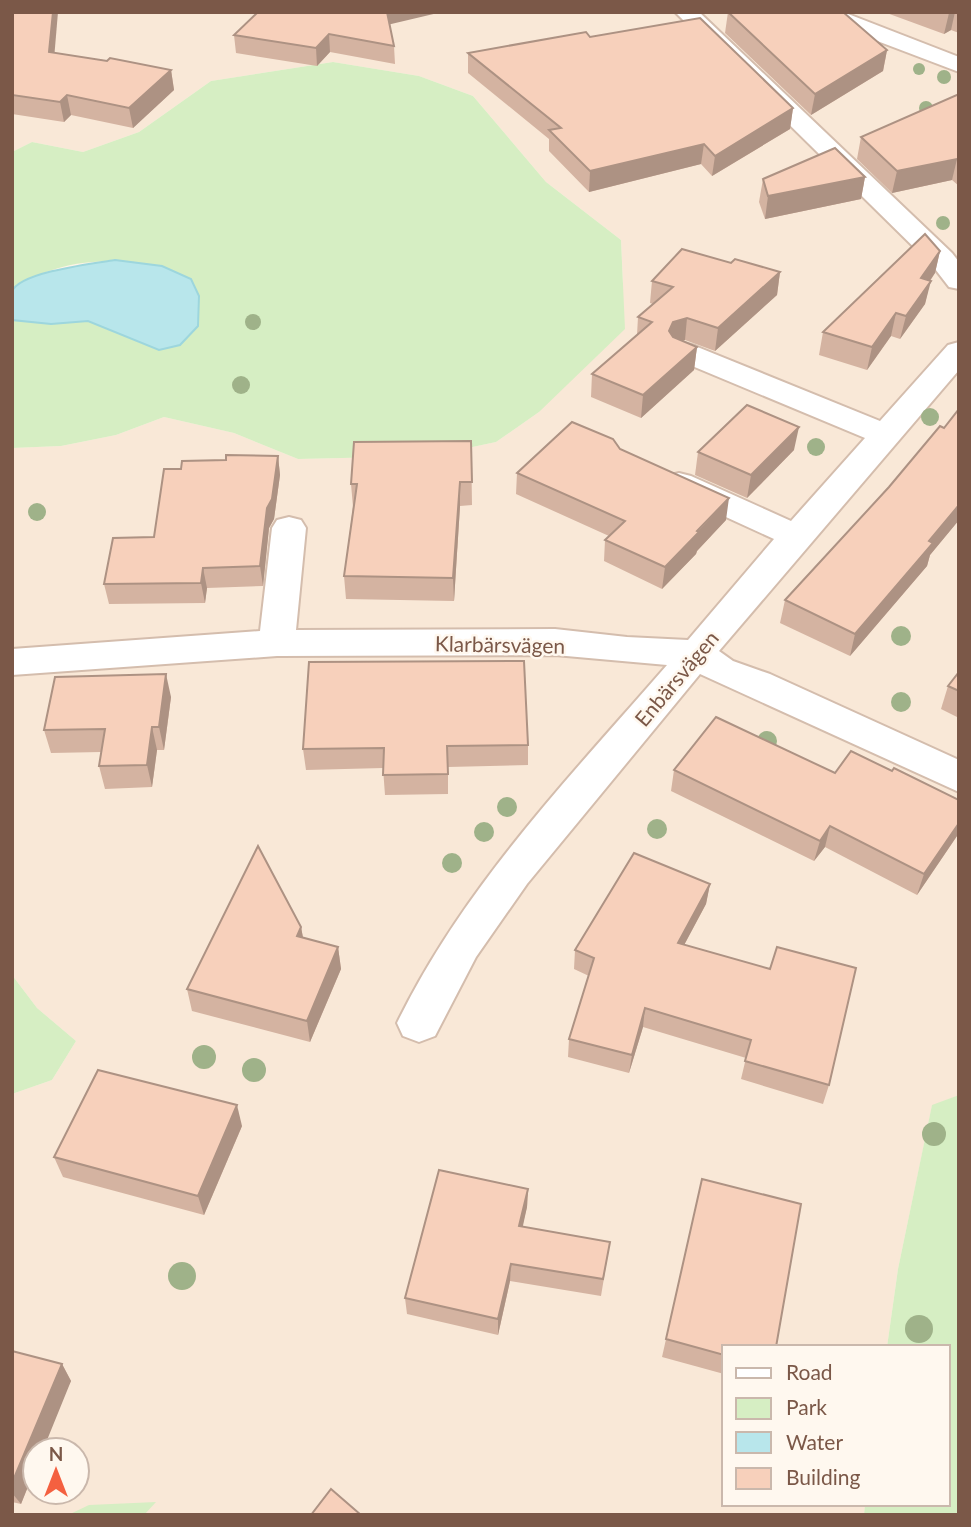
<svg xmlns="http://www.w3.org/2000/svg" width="971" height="1527" viewBox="0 0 971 1527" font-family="Lato,sans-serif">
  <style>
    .residential { fill: #f9e8d7; fill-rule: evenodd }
    .green { fill: #d6eec3 }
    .water { fill: #b8e6eb; stroke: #9dd6dd; stroke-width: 2 }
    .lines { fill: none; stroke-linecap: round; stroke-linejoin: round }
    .minor-casing { stroke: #d4bdad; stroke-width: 4 }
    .minor { fill: #fff; fill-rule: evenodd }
    .tree { fill: #9fb289 }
    .wall { fill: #d4b3a1 }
    .shaded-wall { fill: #ad9283 }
    .building { fill: #f7d0bb; stroke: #ad9283; stroke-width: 2 }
    .labels { text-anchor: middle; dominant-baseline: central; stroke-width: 5; stroke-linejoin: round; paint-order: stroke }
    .street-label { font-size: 21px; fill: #7b5848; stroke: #fff8ef }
  </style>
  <rect width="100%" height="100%" fill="#fef4e7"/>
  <!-- residential -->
  <path class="residential" d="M12,12H959V1095L932,1106L898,1269L887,1347H724V1504H865L864,1515H12V1094L52,1080L76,1041L37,1008L12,975V448L61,446L116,435L164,417L234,433L298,459L430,456L496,442L539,412L623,282L621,240L546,182L473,96L419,76L333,62L211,81L139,132L83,152L32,142L12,152ZM35,1450H77V1492H35Z"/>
  <!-- green -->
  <g class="green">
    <path d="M333,62L419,76L473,96L546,182L621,240L625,329L539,412L496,442L430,456L298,459L234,433L164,417L116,435L61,446L12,448V320L51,323L88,321L159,350L199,297L191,279C145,259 94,255 46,272C34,276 23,285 12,292V152L32,142L83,152L139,132L211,81Z"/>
    <path d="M12,975L37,1008L76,1041L52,1080L12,1094Z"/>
    <path d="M959,1095V1515H864L865,1504H948V1347H887L898,1269L932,1105Z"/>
    <path d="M156,1502L144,1515H68L89,1505Z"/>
  </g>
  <!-- water -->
  <path class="water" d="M115,260L162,266L191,279L199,296L198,326L180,345L159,350L88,321L51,324L12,320C12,312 10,300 12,292C18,272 96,263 115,260Z"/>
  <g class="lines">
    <!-- minor casing -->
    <g class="minor-casing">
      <g id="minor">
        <path d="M675,12H699L952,253L959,262V289L949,287L932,265Z"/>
        <path d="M811,12H843L959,57V72L814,17Z"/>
        <path d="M959,342V370L719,651L733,661L770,674L959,760V792L700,674L527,884L476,957L435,1036L419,1042L403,1036L397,1023C463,887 569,778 667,665L555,655L277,656L12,675V649L260,631L272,528L277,520L289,517L301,520L306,528L296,630L555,629L627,637L688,640L774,539L667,490L663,483L667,476L679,473L691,476L791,521L865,438L673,358L669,352L673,346L684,343L695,346L880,421L948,345Z"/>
      </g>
    </g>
    <!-- minor -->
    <use href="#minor" class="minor"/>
  </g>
  <!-- trees -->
  <g class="tree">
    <circle cx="919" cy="69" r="6"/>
    <circle cx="944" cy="77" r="7"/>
    <circle cx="926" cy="108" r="7"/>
    <circle cx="943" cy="223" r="7"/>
    <circle cx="253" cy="322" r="8"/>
    <circle cx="241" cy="385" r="9"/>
    <circle cx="930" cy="417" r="9"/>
    <circle cx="816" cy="447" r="9"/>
    <circle cx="37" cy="512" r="9"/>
    <circle cx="901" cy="636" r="10"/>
    <circle cx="901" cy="702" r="10"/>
    <circle cx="767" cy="741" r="10"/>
    <circle cx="507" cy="807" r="10"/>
    <circle cx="657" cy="829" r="10"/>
    <circle cx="484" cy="832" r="10"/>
    <circle cx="452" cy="863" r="10"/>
    <circle cx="204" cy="1057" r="12"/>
    <circle cx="254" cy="1070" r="12"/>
    <circle cx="934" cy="1134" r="12"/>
    <circle cx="182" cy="1276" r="14"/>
    <circle cx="919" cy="1329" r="14"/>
  </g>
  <!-- wall -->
  <g class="wall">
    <path d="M12,12L55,53L171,70L174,90L133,128L71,115L64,122L12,114Z"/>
    <path d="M728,12L887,50L883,71L811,115L725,33Z"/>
    <path d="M884,12H959V33L951,30L944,34Z"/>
    <path d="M390,25L394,46L395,64L330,52L317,66L236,53L234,35Z"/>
    <path d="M590,37L793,108L790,129L712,176L701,164L589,192L549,151V139L468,73V53Z"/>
    <path d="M959,94V186L952,180L892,193L857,159L861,137Z"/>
    <path d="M865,177L861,199L765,219L759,202L763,179Z"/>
    <path d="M940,251L935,273L930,281L925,304L900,339L891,336L867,370L819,355L823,332Z"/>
    <path d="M731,263L780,272L777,295L715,351L685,340L683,341L697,347L694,370L641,418L591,397L592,374L637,335L638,317L653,304L650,303L652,281Z"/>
    <path d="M959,409V520L930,555L927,566L850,656L780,623L785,600L944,428Z"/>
    <path d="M471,441L472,505L460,506L454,601L346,599L344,576L353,507L351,484Z"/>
    <path d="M620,449L726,520L697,551L696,554L662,589L604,561L605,540L609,536L516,494L517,473Z"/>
    <path d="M794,450L747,498L695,475L698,452Z"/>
    <path d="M278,456L280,475L274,519L269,528L263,586L207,588L205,603L109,604L104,584L154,537L181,469L226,460Z"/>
    <path d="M959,672V718L941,709L948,686Z"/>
    <path d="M171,697L164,750H157L152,787L105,789L99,766L101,752L51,753L44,730Z"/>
    <path d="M528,745V765L448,767V794L385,795L383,768L306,770L303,749Z"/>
    <path d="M674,770L835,773L959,823V833L917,895L825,847L814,861L671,791Z"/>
    <path d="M710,884L706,904L684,945L829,1085L823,1104L741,1079L746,1058L643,1027L629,1073L568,1057L569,1039L589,976L574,969L575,950Z"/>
    <path d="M301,927L303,938L338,947L341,969L310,1042L192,1011L187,989Z"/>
    <path d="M242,1126L204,1215L63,1177L54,1157Z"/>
    <path d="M702,1179L724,1347V1374L662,1357Z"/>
    <path d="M528,1189L527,1207L522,1227L610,1242L601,1296L510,1281L498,1335L407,1314L405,1298Z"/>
    <path d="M12,1351L62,1364L71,1381L35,1450V1469L21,1504L12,1502Z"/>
  </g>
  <!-- shaded-wall -->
  <g class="shaded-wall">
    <path d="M53,12H58L53,71L49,52Z"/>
    <path d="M386,12H442L387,25Z"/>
    <path d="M951,12H955L951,30L944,34L949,13Z"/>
    <path d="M329,34L330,52L317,66L316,48Z"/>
    <path d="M887,50L883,71L811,115L815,94Z"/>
    <path d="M171,70L174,90L133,128L129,108Z"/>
    <path d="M67,95L71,115L64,122L60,102Z"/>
    <path d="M793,108L790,129L712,176L715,156Z"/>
    <path d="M704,144L701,164L589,192L590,171Z"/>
    <path d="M957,159L952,180L892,193L897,171Z"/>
    <path d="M865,177L861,199L765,219L768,196Z"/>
    <path d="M940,251L935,273L916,301L921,278Z"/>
    <path d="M780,272L777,295L715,351L718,328Z"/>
    <path d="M931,281L925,304L900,339L906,316Z"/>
    <path d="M896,313L891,336L867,370L872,347Z"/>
    <path d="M687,318L685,340L671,345L669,331L673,322Z"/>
    <path d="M697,347L694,370L641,418L643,395Z"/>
    <path d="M799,427L794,450L747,498L751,475Z"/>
    <path d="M278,456L280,475L274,519L269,528L263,586L260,566L267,508Z"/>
    <path d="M460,482V506L454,601L453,578Z"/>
    <path d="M729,498L726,520L697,551L696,554L662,589L665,567Z"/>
    <path d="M959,505V520L930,555L927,566L850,656L855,634Z"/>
    <path d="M203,568L207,588L205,603L201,583Z"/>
    <path d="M166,674L171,697L164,750L159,727Z"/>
    <path d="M152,727L157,750L152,787L147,765Z"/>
    <path d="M959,823V833L917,895L924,874Z"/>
    <path d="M830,826L825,847L814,861L820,841Z"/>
    <path d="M710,884L706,904L675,962L678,943Z"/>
    <path d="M301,927L305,948L297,936Z"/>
    <path d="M338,947L341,969L310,1042L307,1021Z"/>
    <path d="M645,1008L643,1027L629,1073L632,1055Z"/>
    <path d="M237,1105L242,1126L204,1215L198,1196Z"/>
    <path d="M528,1189L527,1207L519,1244V1226Z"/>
    <path d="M511,1264L510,1281L498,1335V1319Z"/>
    <path d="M62,1364L71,1381L43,1450H35V1469L21,1504L12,1493V1483Z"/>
  </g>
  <!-- building -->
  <g class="building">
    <path d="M12,12H53L49,52L107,61L110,58L171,70L129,108L67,95L60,102L12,95Z"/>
    <path d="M258,12H387L394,46L329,34L316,48L234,35Z"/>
    <path d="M728,12H843L887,50L815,94Z"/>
    <path d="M700,18L793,108L715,156L704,144L590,171L549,130L561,128L468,53L586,32L590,37Z"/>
    <path d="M959,94V160L957,159L897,171L861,137Z"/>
    <path d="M835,148L865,177L768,196L763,179Z"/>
    <path d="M925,234L940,251L921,278L931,281L906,316L896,313L872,347L823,332Z"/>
    <path d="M682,249L731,263L735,259L780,272L718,328L687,318L673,322L669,331L673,337L697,347L643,395L592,374L652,322L638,317L673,287L652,281Z"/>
    <path d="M747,405L799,427L751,475L698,452Z"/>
    <path d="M959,409V505L929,541L933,543L855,634L785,600L889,487L940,426L944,428Z"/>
    <path d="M572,422L613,439L620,449L729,498L697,531L699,532L665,567L605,540L625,521L517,473Z"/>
    <path d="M471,441L472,482H460L453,578L344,576L357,484H351L354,442Z"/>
    <path d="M226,455L278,456L272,499L267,508L260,566L203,568L201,583L104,584L113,538L154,537L164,469H181L182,461L226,460Z"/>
    <path d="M524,661L528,745L447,746L448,774L383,775L384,748L303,749L309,662Z"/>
    <path d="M959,672V691L948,686Z"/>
    <path d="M166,674L159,727H152L147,765L99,766L105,729L44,730L55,677Z"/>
    <path d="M716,717L835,773L851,751L892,771L894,768L959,800V823L924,874L830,826L820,841L674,770Z"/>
    <path d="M258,846L301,927L297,936L338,947L307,1021L187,989Z"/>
    <path d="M634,853L710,884L678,943L770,969L777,947L856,968L829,1085L745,1061L751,1040L645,1008L632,1055L569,1039L594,958L575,950Z"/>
    <path d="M98,1070L237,1105L198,1196L54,1157Z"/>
    <path d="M439,1170L528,1189L519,1226L610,1242L603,1279L511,1264L498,1319L405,1298Z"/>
    <path d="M702,1179L801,1204L776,1347H724V1355L666,1339Z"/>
    <path d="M12,1351L62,1364L12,1483Z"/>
    <path d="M331,1489L361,1515H311Z"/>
  </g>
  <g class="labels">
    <!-- street labels -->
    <g class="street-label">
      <text transform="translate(500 644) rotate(1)">Klarbärsvägen</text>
      <text transform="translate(676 678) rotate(-50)">Enbärsvägen</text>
    </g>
  </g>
  <!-- border -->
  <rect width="971" height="1527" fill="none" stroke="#7b5848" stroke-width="28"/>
  <!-- legend -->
  <rect x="722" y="1345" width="228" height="161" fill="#fff8ef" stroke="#cab8ac" stroke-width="2"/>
  <rect x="736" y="1368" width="35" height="10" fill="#ffffff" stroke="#cab8ac" stroke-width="2"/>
  <text x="786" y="1380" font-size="21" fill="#7b5848">Road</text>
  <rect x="736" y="1398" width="35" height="21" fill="#d6eec3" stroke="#cab8ac" stroke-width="2"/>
  <text x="786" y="1415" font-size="21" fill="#7b5848">Park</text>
  <rect x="736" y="1432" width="35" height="21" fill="#b8e6eb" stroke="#cab8ac" stroke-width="2"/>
  <text x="786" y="1450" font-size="21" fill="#7b5848">Water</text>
  <rect x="736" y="1468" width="35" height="21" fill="#f7d0bb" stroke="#cab8ac" stroke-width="2"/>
  <text x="786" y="1485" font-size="21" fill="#7b5848">Building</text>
  <!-- north arrow -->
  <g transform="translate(56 1471)"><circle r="33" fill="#fff8ef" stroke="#cab8ac" stroke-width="2"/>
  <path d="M0-5L12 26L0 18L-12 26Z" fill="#f46040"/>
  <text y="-10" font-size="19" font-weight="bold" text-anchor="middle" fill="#7b5848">N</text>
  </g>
</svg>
